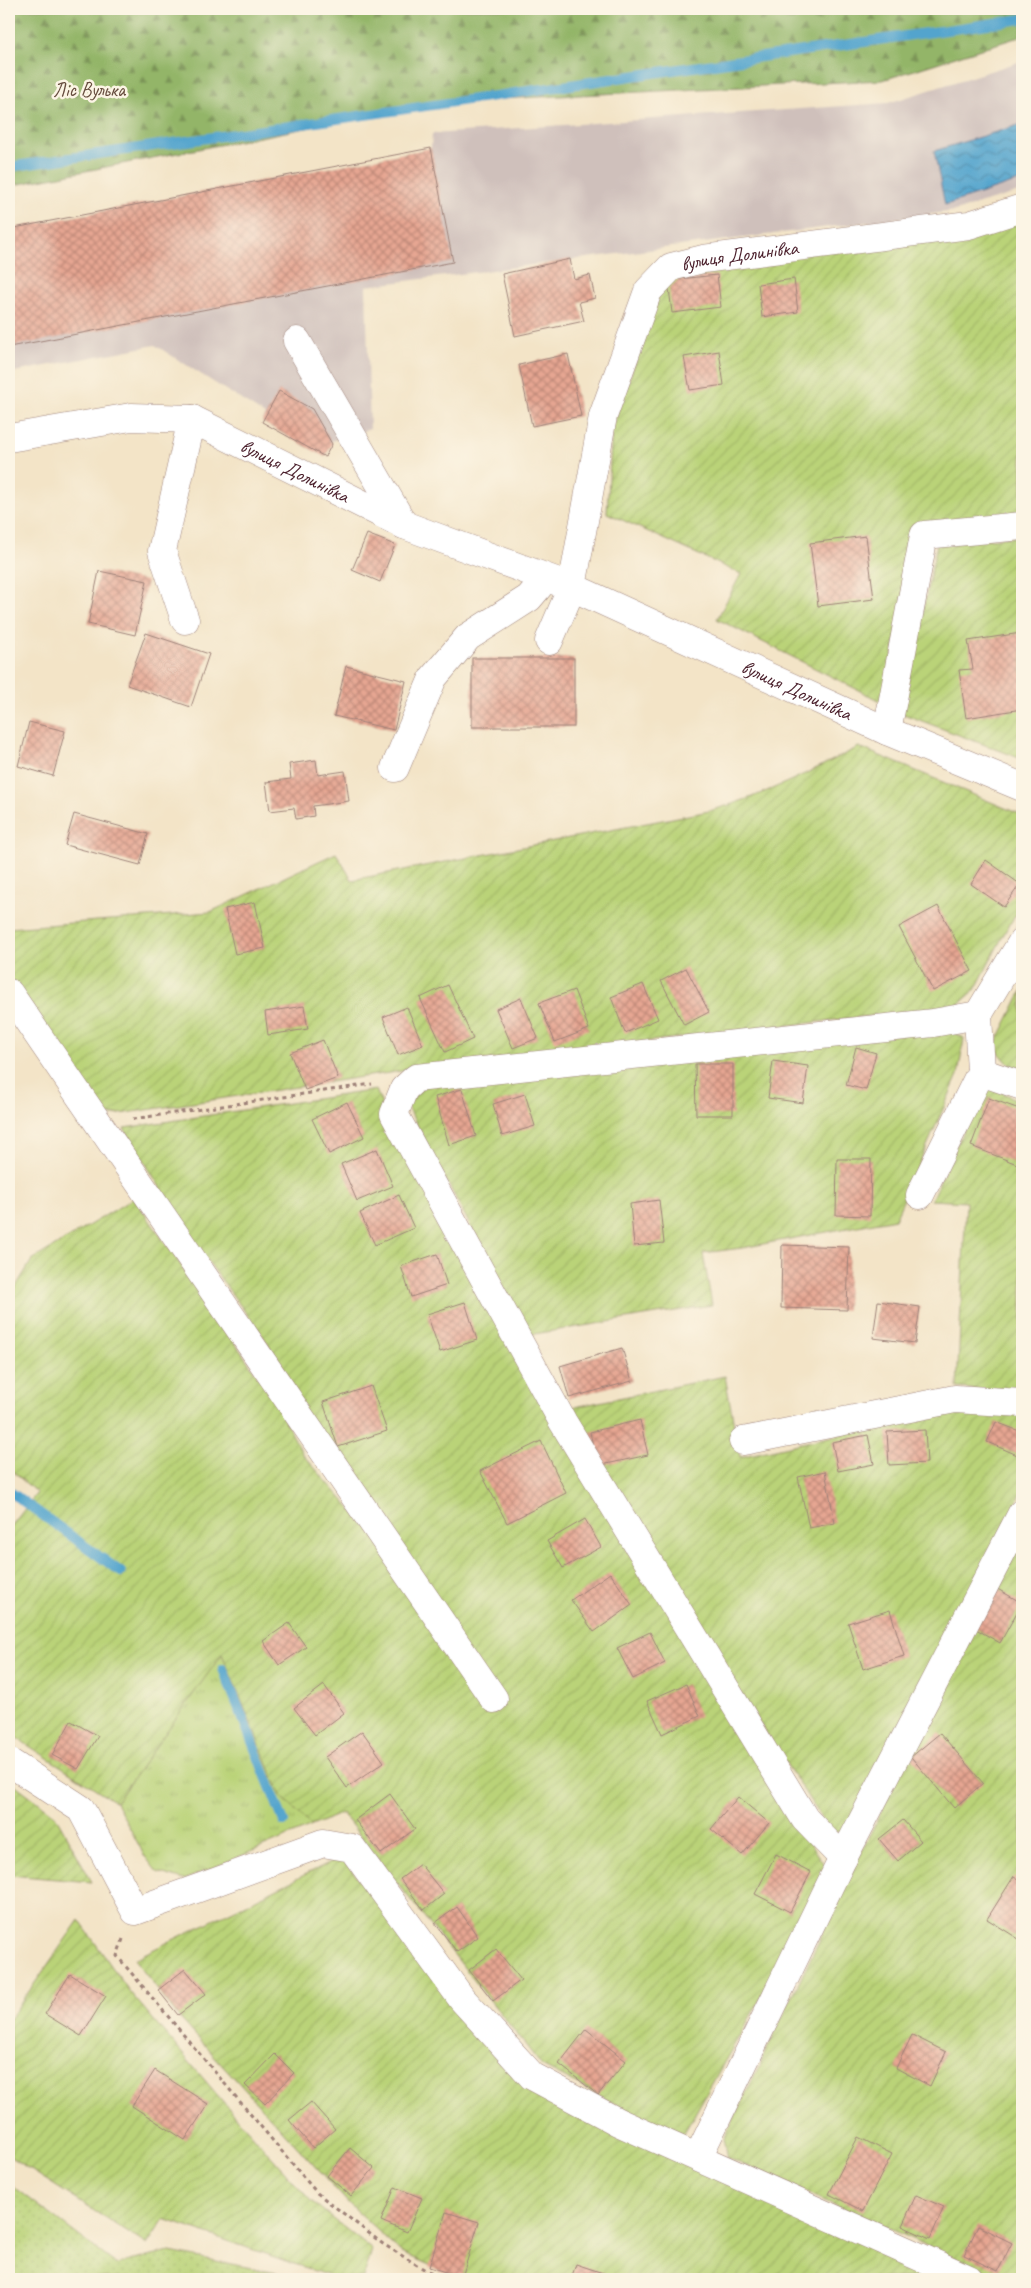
<svg xmlns="http://www.w3.org/2000/svg" width="1031" height="2288" viewBox="0 0 1031 2288" font-family="Caveat,sans-serif">
  <style>
    .industrial { fill: #cfc0bb }
    .grass { fill: url(#grass-tufts); stroke: #827952 }
    .forest { fill: url(#forest-firs); stroke: #6e6a4a }
    .park { fill: url(#park-dots); stroke: #827952 }
    .garden { fill: url(#garden-furrows); stroke: #827952 }
    .water { fill: url(#water-waves); stroke: #4e627c }
    .lines { fill: none; stroke-linecap: round; stroke-linejoin: round }
    .stream { stroke: #52a4cd; stroke-width: 10 }
    .building { fill: url(#building-cross-hatch) }
    .minor-casing { stroke: #9e8279; stroke-width: 29 }
    .path { stroke: #9e8279; stroke-width: 3; stroke-dasharray: 4 4; stroke-linecap: butt }
    .minor { stroke: #fff; stroke-width: 28 }
    .labels { text-anchor: middle; dominant-baseline: central; stroke-width: 5; stroke-linejoin: round; paint-order: stroke }
    .park-label { font-size: 20px; fill: #664c3e; stroke: #fcf5e5 }
    .street-label { font-size: 20px; fill: #4a1f2b; stroke: #fcf5e5 }
  </style>
  <defs>
    <pattern id="grass-tufts" width="24" height="20" patternUnits="userSpaceOnUse" patternTransform="scale(1.25)"><rect width="24" height="20" fill="#bad378"/><path d="M3 7l-1-3M5 7V3M7 7l1-3M15 17l-1-3M17 17v-4M19 17l1-3" fill="none" stroke="#a1b568"/></pattern>
    <pattern id="forest-firs" width="22" height="20" patternUnits="userSpaceOnUse" patternTransform="scale(1.25)"><rect width="22" height="20" fill="#93b568"/><path d="M5 1l3.5 6h-7zM16 11l3.5 6h-7z" fill="#7a9356"/></pattern>
    <pattern id="park-dots" width="8" height="8" patternUnits="userSpaceOnUse" patternTransform="scale(1.25)"><rect width="8" height="8" fill="#bad378"/><path d="M2 2h.1M6 6h.1" fill="none" stroke="#a1b568" stroke-width="1.8" stroke-linecap="round"/></pattern>
    <pattern id="garden-furrows" width="10" height="10" patternUnits="userSpaceOnUse" patternTransform="scale(1.25)"><rect width="10" height="10" fill="#bad378"/><path d="M-1 1l2-2M0 10L10 0M9 11l2-2" fill="none" stroke="#a1b568"/></pattern>
    <pattern id="water-waves" width="16" height="10" patternUnits="userSpaceOnUse" patternTransform="scale(1.25)"><rect width="16" height="10" fill="#52a4cd"/><path d="M0 5q4-4 8 0t8 0" fill="none" stroke="#4685a7"/></pattern>
    <pattern id="building-cross-hatch" width="8" height="8" patternUnits="userSpaceOnUse" patternTransform="scale(1.25)"><rect width="8" height="8" fill="#e6a692"/><path d="M0 0l8 8M0 8l8-8" fill="none" stroke="#bc8777"/></pattern>
  </defs>
  <rect width="100%" height="100%" fill="#fcf5e5"/>
  <filter id="ink" filterUnits="userSpaceOnUse"><feTurbulence type="fractalNoise" baseFrequency=".02" numOctaves="2"/><feDisplacementMap in="SourceGraphic" scale="10" xChannelSelector="R" yChannelSelector="G"/><feConvolveMatrix kernelMatrix="1 2 1 2 8 2 1 2 1" color-interpolation-filters="sRGB"/></filter>
  <filter id="wash" filterUnits="userSpaceOnUse"><feTurbulence type="fractalNoise" baseFrequency=".0096" numOctaves="4" result="noise"/><feDisplacementMap in="SourceGraphic" scale="20" xChannelSelector="R" yChannelSelector="G"/><feGaussianBlur stdDeviation="1.12" result="paint"/><feColorMatrix in="noise" values="0 0 0 0 0 0 0 0 0 0 0 0 0 0 0 0 0 1.4 0 .05"/><feComposite in="paint" operator="in"/></filter>
  <g filter="url(#wash)">
    <rect width="100%" height="100%" fill="#f3e4c7"/>
    <!-- industrial -->
    <path class="industrial" d="M1022,61V191L955,211L366,286L370,429L331,441L332,444L325,457L262,422L265,415L155,345L9,373V229L431,148L432,134L888,103Z"/>
    <!-- grass -->
    <path class="grass" d="M222,1653L281,1796L312,1826L184,1880L157,1872L144,1855L116,1802Z"/>
    <!-- forest -->
    <path class="forest" d="M9,9H1022V36L883,80L439,102L9,186Z"/>
    <!-- park -->
    <path class="park" d="M9,2183L116,2264L170,2252L308,2279H9Z"/>
    <!-- garden -->
    <g class="garden">
      <path d="M1022,219V518L917,523L884,703L717,619L741,574L607,513L612,428L660,292L683,272Z"/>
      <path d="M1022,536V759L901,713L937,544Z"/>
      <path d="M859,747L1022,815V905L1006,930L975,990L957,1006L441,1065L107,1116L9,976V928L210,912L336,853L352,880L709,811C762,797 811,771 859,747Z"/>
      <path d="M1022,991V1073L1015,1071L994,1047Z"/>
      <path d="M948,1029L964,1038L958,1075L895,1219L742,1248L703,1253L712,1305L528,1335L407,1106L422,1086Z"/>
      <path d="M985,1084L1022,1102V1393L957,1388L966,1202L931,1200Z"/>
      <path d="M376,1090L394,1134L787,1812L828,1870L757,2005L681,2138L542,2066L342,1813L312,1826L281,1796L222,1654L116,1802L9,1733V1529L37,1493L9,1468V1298L32,1260L134,1198L269,1392L304,1456L360,1519L268,1343L193,1241L124,1128Z"/>
      <path d="M725,1376L740,1457L953,1409L1022,1416V1492L844,1833L830,1831L730,1678L570,1408Z"/>
      <path d="M1022,1533V2279H1003L728,2158L724,2139L974,1617Z"/>
      <path d="M9,1780L55,1815L92,1882L9,1875Z"/>
      <path d="M341,1857L507,2061L937,2279H462L402,2253L351,2206L177,2015L134,1959Z"/>
      <path d="M79,1920L129,1991L231,2111L310,2200L372,2250L363,2279H338L164,2219L147,2245L9,2156V2020Z"/>
    </g>
    <!-- water -->
    <path class="water" d="M1022,124V180L945,205L934,151Z"/>
    <g class="lines">
      <!-- stream -->
      <g class="stream">
        <path d="M9,167L1022,19"/>
        <path d="M9,1491L121,1572"/>
        <path d="M223,1669L284,1822"/>
      </g>
    </g>
    <g id="blocks">
      <!-- building -->
      <g class="building">
        <path d="M431,148L453,262L9,347V229Z"/>
        <path d="M570,259L574,279L590,275L595,298L579,302L584,321L515,336L502,274Z"/>
        <path d="M717,275L721,307L672,313L669,288L679,279Z"/>
        <path d="M794,279L798,312L762,317L758,284Z"/>
        <path d="M719,351L724,385L690,390L684,357Z"/>
        <path d="M568,354L581,416L532,426L519,365Z"/>
        <path d="M279,391L312,409L332,444L325,457L262,422Z"/>
        <path d="M367,534L395,545L380,582L352,570Z"/>
        <path d="M866,536L874,599L818,606L810,543Z"/>
        <path d="M99,571L147,581L135,635L88,624Z"/>
        <path d="M146,633L209,654L191,707L127,685Z"/>
        <path d="M1021,633L1022,709L966,718L959,670L973,669L968,641Z"/>
        <rect x="472" y="658" width="102" height="69"/>
        <path d="M346,666L406,681L394,730L334,716Z"/>
        <path d="M29,722L65,731L53,776L18,766Z"/>
        <path d="M316,760L318,775L345,771L349,801L313,806L314,816L296,819L294,808L270,811L266,782L291,779L289,764Z"/>
        <path d="M74,814L148,834L140,865L65,845Z"/>
        <path d="M986,860L1020,884L1004,907L971,884Z"/>
        <path d="M255,902L265,948L235,954L225,909Z"/>
        <path d="M938,906L972,971L933,991L899,927Z"/>
        <path d="M686,968L709,1012L684,1025L661,981Z"/>
        <path d="M643,984L658,1019L625,1033L611,997Z"/>
        <path d="M448,985L473,1039L445,1052L420,998Z"/>
        <path d="M574,990L589,1029L555,1042L539,1003Z"/>
        <path d="M521,998L538,1038L513,1048L496,1009Z"/>
        <path d="M304,1006L308,1029L268,1035L265,1012Z"/>
        <path d="M407,1007L423,1045L398,1055L383,1017Z"/>
        <path d="M323,1040L338,1078L305,1090L290,1053Z"/>
        <path d="M856,1047L876,1053L866,1090L846,1085Z"/>
        <path d="M773,1061L808,1066L803,1103L768,1098Z"/>
        <path d="M695,1064H733V1115H696Z"/>
        <path d="M462,1089L476,1136L449,1145L435,1097Z"/>
        <path d="M525,1094L535,1126L502,1136L493,1104Z"/>
        <path d="M989,1098L1022,1110V1151L1017,1164L971,1146Z"/>
        <path d="M347,1102L364,1137L329,1154L312,1119Z"/>
        <path d="M377,1149L393,1186L357,1201L341,1164Z"/>
        <path d="M837,1159H871L870,1216L836,1215Z"/>
        <path d="M399,1195L414,1228L375,1245L360,1213Z"/>
        <path d="M659,1200L664,1243L634,1246L630,1204Z"/>
        <path d="M782,1245L849,1247L847,1310L781,1308Z"/>
        <path d="M437,1254L447,1285L411,1297L401,1266Z"/>
        <path d="M878,1301L920,1307L915,1343L873,1338Z"/>
        <path d="M465,1302L477,1340L440,1352L427,1314Z"/>
        <path d="M622,1348L632,1381L569,1398L560,1366Z"/>
        <path d="M371,1386L387,1431L338,1447L323,1402Z"/>
        <path d="M640,1420L648,1455L597,1466L590,1432Z"/>
        <path d="M996,1422L1022,1432V1457L987,1442Z"/>
        <path d="M925,1430L927,1463L889,1465L887,1432Z"/>
        <path d="M868,1435L874,1464L838,1471L832,1442Z"/>
        <path d="M541,1441L566,1493L507,1523L480,1471Z"/>
        <path d="M825,1471L835,1523L809,1528L798,1477Z"/>
        <path d="M585,1519L601,1547L563,1568L547,1541Z"/>
        <path d="M610,1573L632,1605L594,1632L571,1600Z"/>
        <path d="M994,1587L1022,1603L1000,1643L971,1626Z"/>
        <path d="M890,1610L904,1656L863,1669L848,1623Z"/>
        <path d="M289,1623L306,1647L279,1665L263,1641Z"/>
        <path d="M650,1632L665,1663L633,1679L617,1648Z"/>
        <path d="M686,1684L700,1716L662,1734L647,1701Z"/>
        <path d="M324,1685L344,1713L315,1735L294,1708Z"/>
        <path d="M71,1721L98,1736L78,1769L52,1755Z"/>
        <path d="M362,1731L384,1762L347,1788L325,1757Z"/>
        <path d="M940,1733L983,1783L954,1808L911,1757Z"/>
        <path d="M390,1794L415,1829L381,1854L355,1820Z"/>
        <path d="M738,1797L769,1823L742,1855L711,1829Z"/>
        <path d="M903,1820L921,1841L898,1861L879,1839Z"/>
        <path d="M776,1854L811,1872L790,1912L755,1894Z"/>
        <path d="M420,1864L444,1894L424,1910L400,1879Z"/>
        <path d="M1014,1876L1022,1881V1941L987,1919Z"/>
        <path d="M457,1907L478,1937L457,1952L435,1923Z"/>
        <path d="M496,1949L521,1980L493,2001L469,1970Z"/>
        <path d="M185,1969L206,1994L178,2015L158,1990Z"/>
        <path d="M70,1974L106,1996L81,2036L45,2014Z"/>
        <path d="M586,2029L626,2061L598,2095L559,2064Z"/>
        <path d="M912,2035L946,2052L930,2086L896,2068Z"/>
        <path d="M275,2054L294,2073L265,2104L245,2085Z"/>
        <path d="M155,2070L208,2104L185,2140L132,2106Z"/>
        <path d="M311,2102L335,2129L313,2148L289,2120Z"/>
        <path d="M858,2137L892,2154L863,2211L829,2194Z"/>
        <path d="M350,2148L374,2168L351,2196L327,2176Z"/>
        <path d="M395,2187L422,2198L407,2232L381,2221Z"/>
        <path d="M916,2195L944,2207L930,2239L902,2226Z"/>
        <path d="M446,2212L479,2222L462,2277L429,2267Z"/>
        <path d="M978,2226L1012,2243L998,2271L964,2255Z"/>
        <path d="M576,2264L609,2275L608,2279H571Z"/>
      </g>
    </g>
  </g>
  <g filter="url(#ink)">
    <use href="#blocks" fill-opacity="0" stroke="#9e8279" stroke-width="1"/>
    <g class="lines">
      <!-- minor casing -->
      <g class="minor-casing">
        <g id="minor">
          <path d="M297,341L404,525"/>
          <path id="s1" d="M9,438L131,417L192,419L404,525L572,587L887,731L1022,787"/>
          <path d="M185,620L162,551L192,419"/>
          <path id="s2" d="M549,641L572,587L603,416L648,291L671,267L703,259L969,225L1022,208"/>
          <path d="M887,731L924,535L1022,526"/>
          <path d="M395,768L433,678L468,637L529,598L546,578"/>
          <path d="M1022,942L978,1015L981,1072L1022,1086"/>
          <path d="M9,993L494,1699"/>
          <path d="M920,1195L981,1072"/>
          <path d="M743,1441L955,1399L1022,1403"/>
          <path d="M9,1762L81,1809L135,1911L323,1843L352,1848L462,1999L532,2076L618,2122L969,2279"/>
          <path d="M843,1858L805,1819L563,1422L394,1114L404,1089L416,1078L933,1023L978,1015"/>
          <path d="M698,2157L843,1858L1022,1513"/>
        </g>
      </g>
      <!-- path -->
      <g class="path">
        <path d="M133,1119L372,1084"/>
        <path d="M123,1939L117,1956L317,2193L383,2244L427,2271L451,2279"/>
      </g>
      <!-- minor -->
      <use href="#minor" class="minor"/>
    </g>
  </g>
  <g class="labels">
    <!-- park labels -->
    <g class="park-label">
      <text x="89" y="89">Ліс Вулька</text>
    </g>
    <!-- street labels -->
    <g class="street-label">
      <text stroke="none"><textPath href="#s2" startOffset="468">вулиця Долинівка</textPath></text>
      <text stroke="none"><textPath href="#s1" startOffset="300">вулиця Долинівка</textPath></text>
      <text stroke="none"><textPath href="#s1" startOffset="848">вулиця Долинівка</textPath></text>
    </g>
  </g>
  <!-- margin -->
  <rect width="1031" height="2288" fill="none" stroke="#fcf5e5" stroke-width="30"/>
</svg>
